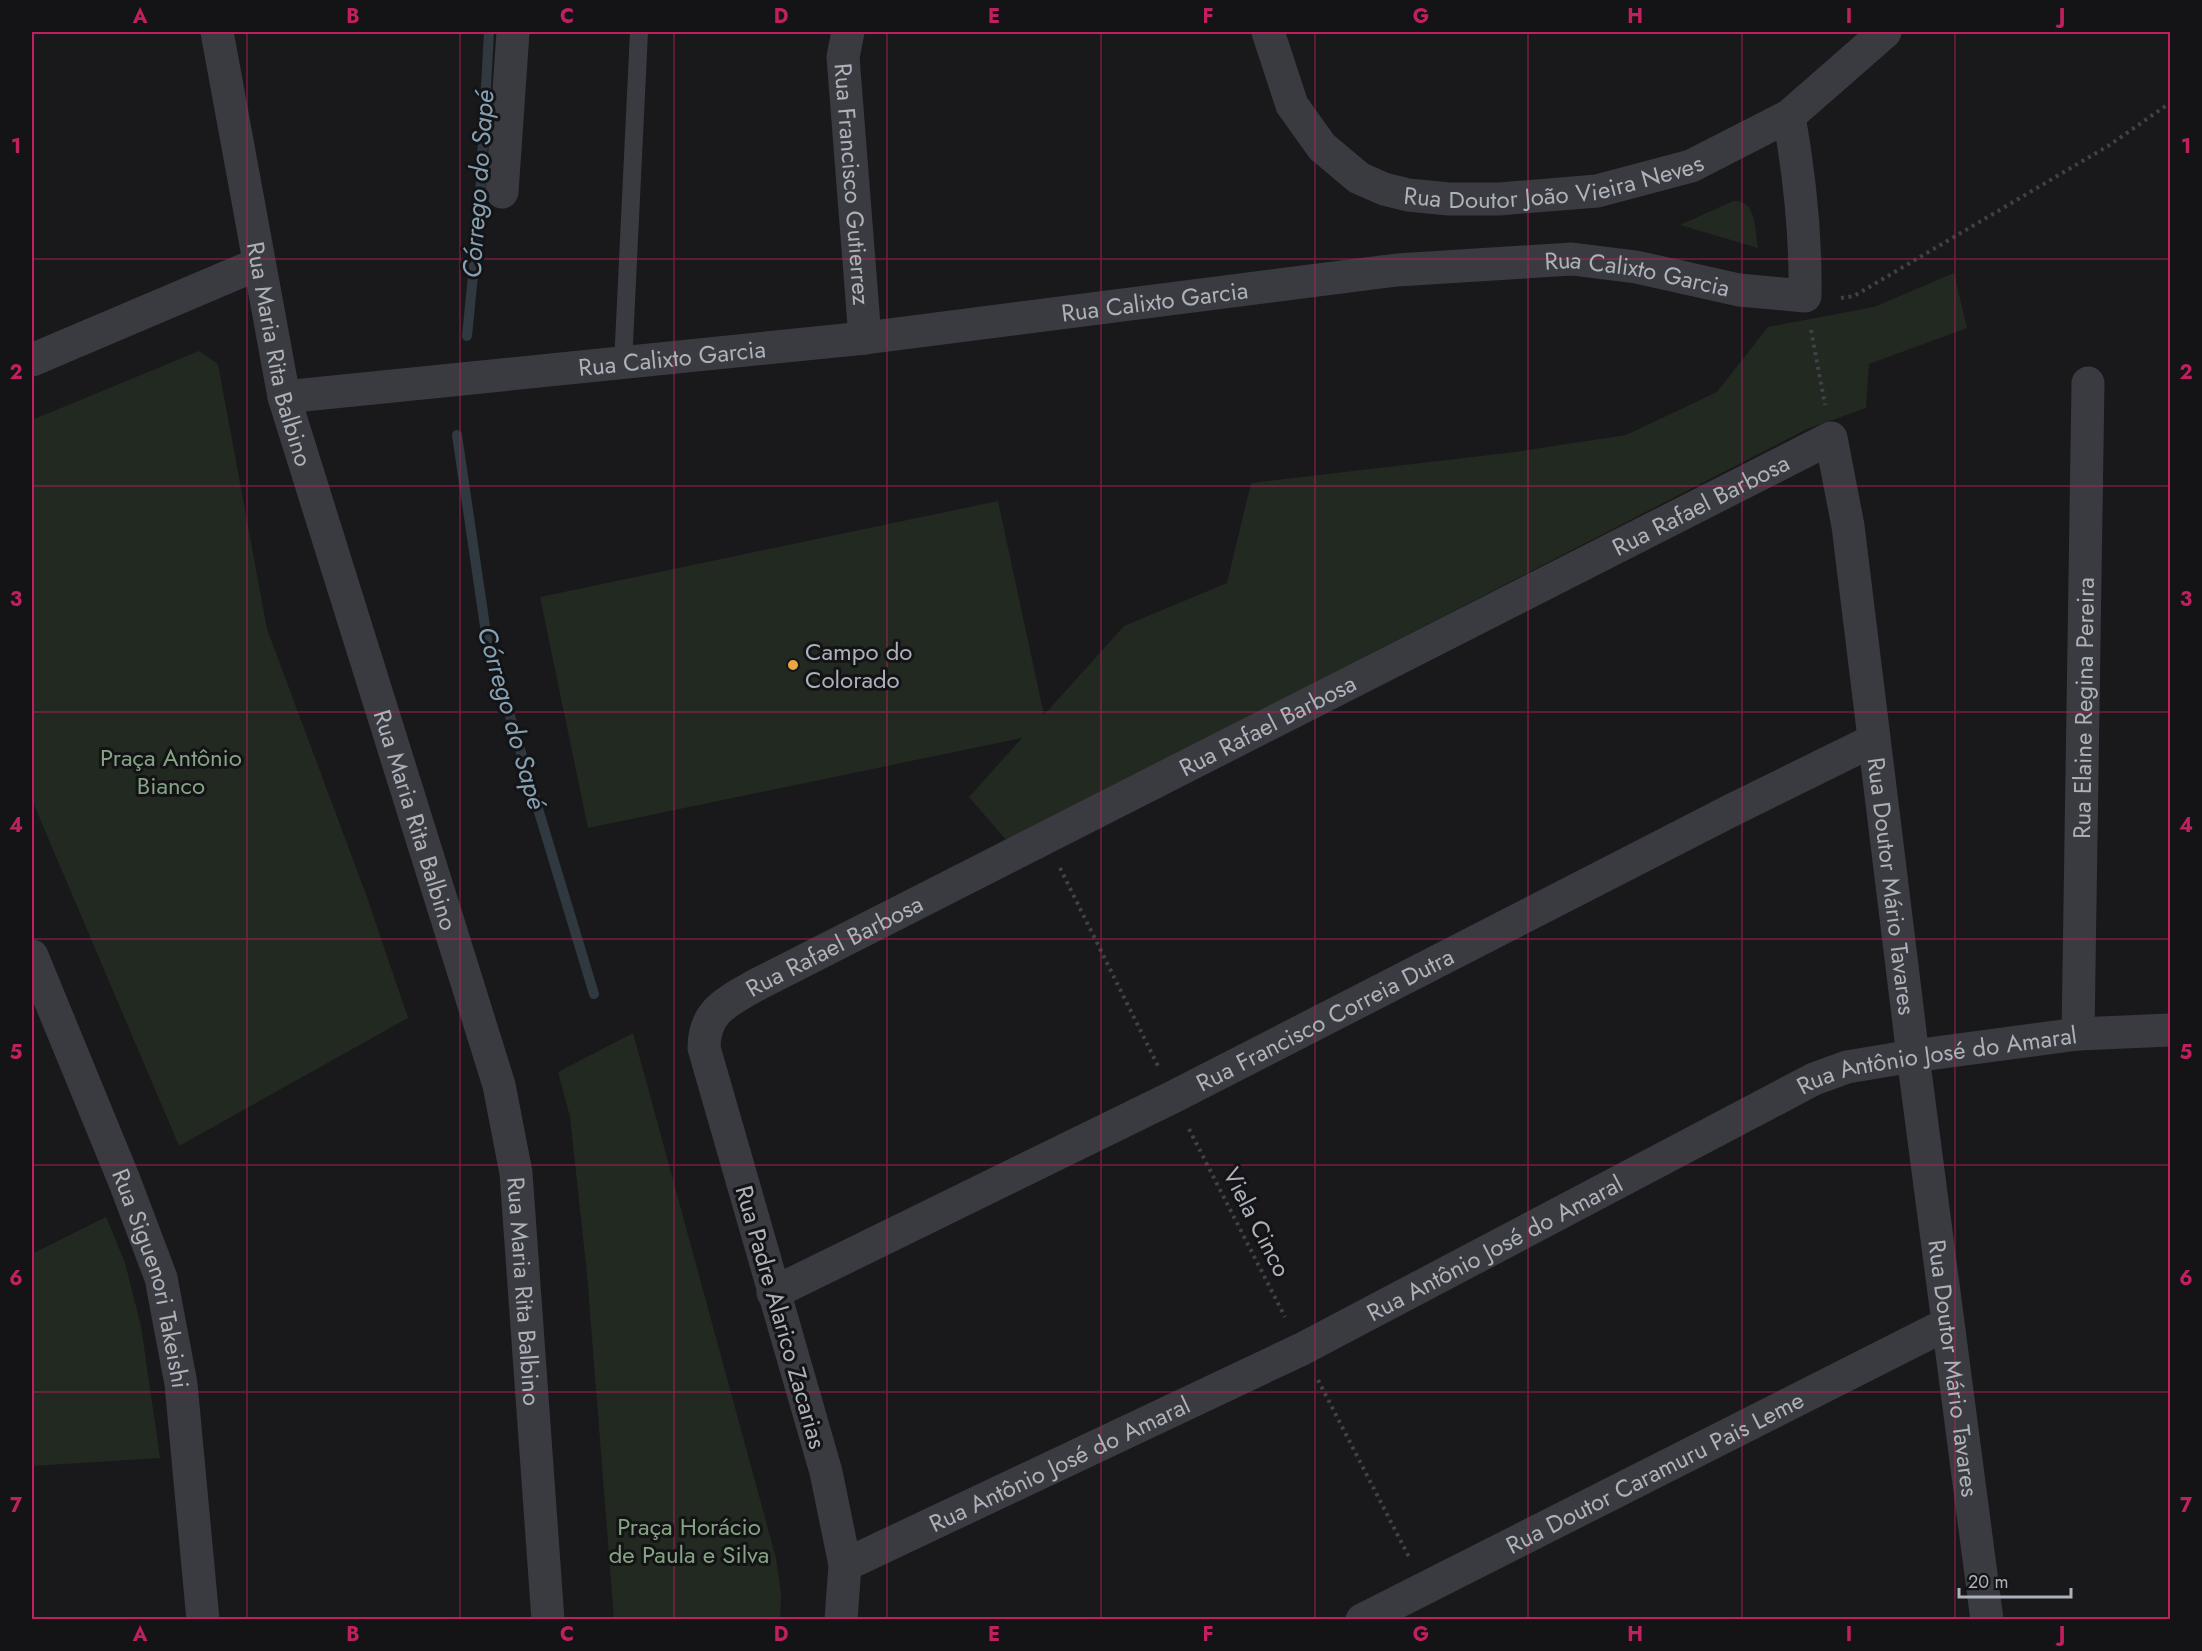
<svg xmlns="http://www.w3.org/2000/svg" width="2202" height="1651" viewBox="0 0 2202 1651" font-family="Jost,sans-serif">
  <style>
    .green { fill: #212921 }
    .lines { fill: none; stroke-linecap: round; stroke-linejoin: round }
    .stream { stroke: #2f393f; stroke-width: 10 }
    .path { stroke: #404247; stroke-width: 4; stroke-dasharray: 3 4.5; stroke-linecap: butt }
    .lane { stroke: #3a3b40; stroke-width: 18 }
    .street { stroke: #3a3b40; stroke-width: 33 }
    .grid { fill: none; stroke: #c12060; stroke-width: 1.5; stroke-opacity: 0.55 }
    .poi-dot { fill: #eba541; stroke: #141416; stroke-width: 2 }
    .labels { text-anchor: middle; dominant-baseline: central; stroke-width: 6; stroke-linejoin: round; paint-order: stroke }
    .street-label { font-size: 24px; fill: #acb1ba; stroke: #141416 }
    .poi-label { font-size: 24px; fill: #acb1ba; stroke: #141416; text-anchor: start }
    .park-label { font-size: 24px; fill: #84a484; stroke: #141416 }
    .water-label { font-size: 26px; font-style: italic; fill: #85a1b3; stroke: #141416 }
    .neatline { fill: none; stroke: #c12060; stroke-width: 2 }
    .grid-label { font-size: 20px; text-anchor: middle; font-weight: bold; fill: #c12060 }
  </style>
  <rect width="100%" height="100%" fill="#19191b"/>
  <!-- green -->
  <g class="green">
    <path d="M1733,201C1757,199 1755,231 1758,248L1680,225Z"/>
    <path d="M1954,273L1967,328L1869,364L1866,408L1807,429L1007,841L969,797L1022,738L588,828L540,597L998,501L1044,715L1124,626L1227,583L1251,483L1515,452L1626,435L1717,392L1768,327L1874,307Z"/>
    <path d="M199,351L218,364L267,629L367,897L408,1018L179,1146L32,800V420Z"/>
    <path d="M633,1033L776,1558L781,1594L780,1619H614L587,1274L570,1117L558,1072Z"/>
    <path d="M106,1217L125,1263L141,1326L160,1458L32,1466V1254Z"/>
  </g>
  <g class="lines">
    <!-- stream -->
    <g class="stream">
      <path d="M467,336L479,215L489,32"/>
      <path d="M457,435L487,640L594,994"/>
    </g>
    <!-- path -->
    <g class="path">
      <path d="M1841,298L1854,296L2108,146L2170,103"/>
      <path d="M1811,330L1825,405"/>
      <path d="M1060,868L1158,1066"/>
      <path d="M1189,1129L1285,1317"/>
      <path d="M1318,1380L1409,1557"/>
    </g>
    <!-- lane -->
    <path class="lane" d="M623,364L639,32"/>
    <!-- street -->
    <g class="street">
      <path id="s1" d="M217,32L284,397L499,1085L516,1173L548,1620"/>
      <path id="s2" d="M848,32L843,57L865,338"/>
      <path id="s3" d="M1268,32L1292,105L1322,147L1359,178L1384,189L1408,195L1449,199H1499L1597,191L1691,166L1789,116L1885,32"/>
      <path d="M502,192L513,32"/>
      <path d="M32,360L258,264"/>
      <path id="s4" d="M284,397L865,338L1397,270L1572,259L1636,267L1739,290L1805,296C1806,233 1800,178 1789,116"/>
      <path id="s5" d="M32,956L124,1180L161,1278L181,1384L203,1620"/>
      <path id="s6" d="M2078,1034L2088,383"/>
      <path id="s7" d="M773,1293L1173,1097L1732,810L1874,740"/>
      <path id="s8" d="M845,1565L1302,1349L1814,1079L1847,1067L1913,1056L2078,1034L2170,1030"/>
      <path id="s9" d="M841,1620L845,1565L826,1472L704,1048C704,1010 729,1001 758,984L1831,438L1848,526L1913,1056L1987,1620"/>
      <path id="s10" d="M1362,1620L1947,1324"/>
    </g>
  </g>
  <!-- grid -->
  <path class="grid" d="M247,32V1620M460,32V1620M674,32V1620M887,32V1620M1101,32V1620M1315,32V1620M1528,32V1620M1742,32V1620M1955,32V1620M32,259H2170M32,486H2170M32,712H2170M32,939H2170M32,1165H2170M32,1392H2170"/>
  <!-- markers -->
  <circle class="poi-dot" cx="793" cy="665" r="6"/>
  <g class="labels">
    <!-- street labels -->
    <g class="street-label">
      <text stroke="none"><textPath href="#s3" startOffset="376">Rua Doutor João Vieira Neves</textPath></text>
      <text stroke="none"><textPath href="#s2" startOffset="153">Rua Francisco Gutierrez</textPath></text>
      <text stroke="none"><textPath href="#s4" startOffset="1362">Rua Calixto Garcia</textPath></text>
      <text stroke="none"><textPath href="#s4" startOffset="876">Rua Calixto Garcia</textPath></text>
      <text stroke="none"><textPath href="#s1" startOffset="328">Rua Maria Rita Balbino</textPath></text>
      <text stroke="none"><textPath href="#s4" startOffset="390">Rua Calixto Garcia</textPath></text>
      <text stroke="none"><textPath href="#s9" startOffset="1738">Rua Rafael Barbosa</textPath></text>
      <text stroke="none"><textPath href="#s6" startOffset="326">Rua Elaine Regina Pereira</textPath></text>
      <text stroke="none"><textPath href="#s9" startOffset="1252">Rua Rafael Barbosa</textPath></text>
      <text stroke="none"><textPath href="#s1" startOffset="814">Rua Maria Rita Balbino</textPath></text>
      <text stroke="none"><textPath href="#s9" startOffset="2337">Rua Doutor Mário Tavares</textPath></text>
      <text stroke="none"><textPath href="#s9" startOffset="766">Rua Rafael Barbosa</textPath></text>
      <text stroke="none"><textPath href="#s7" startOffset="616">Rua Francisco Correia Dutra</textPath></text>
      <text stroke="none"><textPath href="#s8" startOffset="1209">Rua Antônio José do Amaral</textPath></text>
      <text transform="translate(1257 1222) rotate(63)">Viela Cinco</text>
      <text stroke="none"><textPath href="#s8" startOffset="723">Rua Antônio José do Amaral</textPath></text>
      <text stroke="none"><textPath href="#s5" startOffset="345">Rua Siguenori Takeishi</textPath></text>
      <text stroke="none"><textPath href="#s1" startOffset="1300">Rua Maria Rita Balbino</textPath></text>
      <text transform="translate(781 1317) rotate(74)">Rua Padre Alarico Zacarias</text>
      <text stroke="none"><textPath href="#s9" startOffset="2823">Rua Doutor Mário Tavares</textPath></text>
      <text stroke="none"><textPath href="#s8" startOffset="237">Rua Antônio José do Amaral</textPath></text>
      <text stroke="none"><textPath href="#s10" startOffset="328">Rua Doutor Caramuru Pais Leme</textPath></text>
    </g>
    <!-- poi labels -->
    <g class="poi-label">
      <text x="805" y="651">Campo do<tspan x="805" dy="28">Colorado</tspan></text>
    </g>
    <!-- park labels -->
    <g class="park-label">
      <text x="171" y="757">Praça Antônio<tspan x="171" dy="28">Bianco</tspan></text>
      <text x="689" y="1526">Praça Horácio<tspan x="689" dy="28">de Paula e Silva</tspan></text>
    </g>
    <!-- water labels -->
    <g class="water-label">
      <text transform="translate(478 184) rotate(-86)">Córrego do Sapé</text>
      <text transform="translate(512 718) rotate(74)">Córrego do Sapé</text>
    </g>
  </g>
  <!-- border -->
  <rect width="2202" height="1651" fill="none" stroke="#141416" stroke-width="66"/>
  <!-- scale -->
  <path d="M1959 1588v9h112v-9" fill="none" stroke="#acb1ba" stroke-width="3"/>
  <text x="1968" y="1588" font-size="18" fill="#acb1ba" stroke="#141416" stroke-width="4.5" paint-order="stroke">20 m</text>
  <rect x="33" y="33" width="2136" height="1585" class="neatline"/>
  <g class="grid-label">
    <text x="140" y="23">A</text>
    <text x="353" y="23">B</text>
    <text x="567" y="23">C</text>
    <text x="781" y="23">D</text>
    <text x="994" y="23">E</text>
    <text x="1208" y="23">F</text>
    <text x="1421" y="23">G</text>
    <text x="1635" y="23">H</text>
    <text x="1849" y="23">I</text>
    <text x="2062" y="23">J</text>
    <text x="16" y="153">1</text>
    <text x="2186" y="153">1</text>
    <text x="16" y="379">2</text>
    <text x="2186" y="379">2</text>
    <text x="16" y="606">3</text>
    <text x="2186" y="606">3</text>
    <text x="16" y="832">4</text>
    <text x="2186" y="832">4</text>
    <text x="16" y="1059">5</text>
    <text x="2186" y="1059">5</text>
    <text x="16" y="1285">6</text>
    <text x="2186" y="1285">6</text>
    <text x="16" y="1512">7</text>
    <text x="2186" y="1512">7</text>
    <text x="140" y="1641">A</text>
    <text x="353" y="1641">B</text>
    <text x="567" y="1641">C</text>
    <text x="781" y="1641">D</text>
    <text x="994" y="1641">E</text>
    <text x="1208" y="1641">F</text>
    <text x="1421" y="1641">G</text>
    <text x="1635" y="1641">H</text>
    <text x="1849" y="1641">I</text>
    <text x="2062" y="1641">J</text>
  </g>
</svg>
